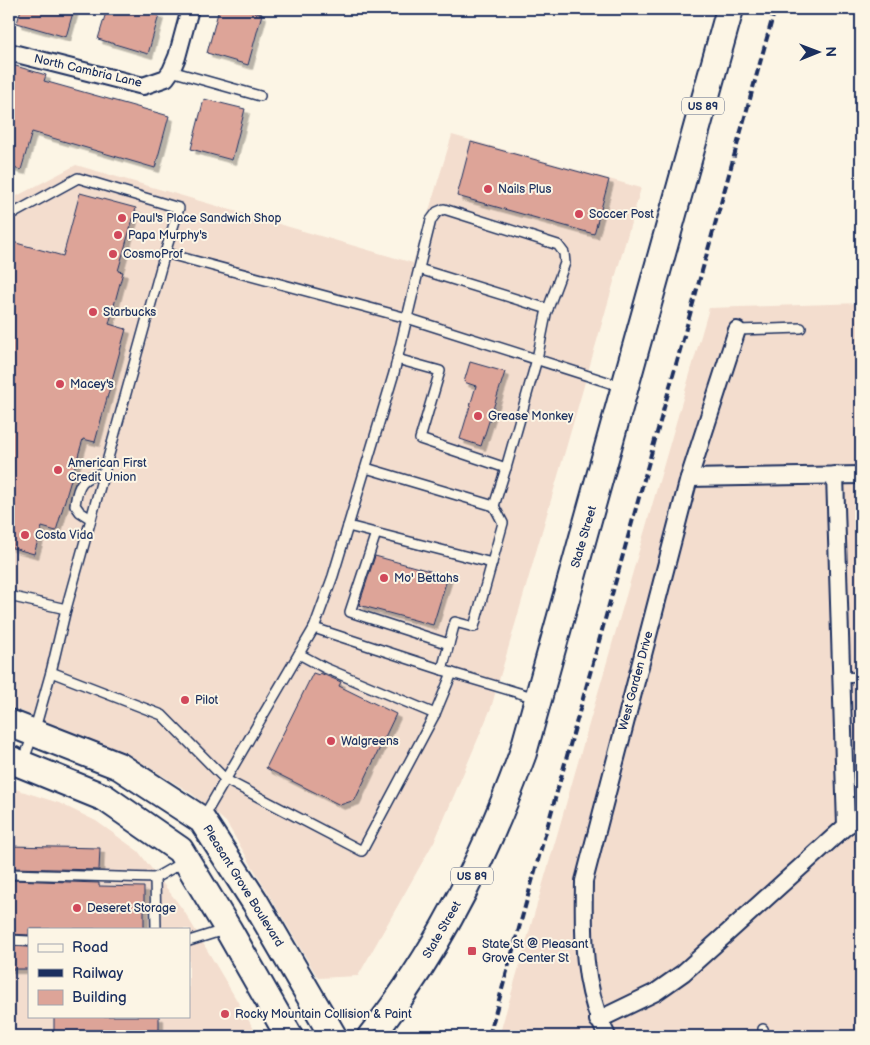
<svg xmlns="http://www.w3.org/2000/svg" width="870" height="1045" viewBox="0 0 870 1045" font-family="'Balsamiq Sans',sans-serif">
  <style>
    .built { fill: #f3ddce; fill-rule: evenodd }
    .building { fill: #dda498; stroke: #1b2f5e; filter: url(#shadow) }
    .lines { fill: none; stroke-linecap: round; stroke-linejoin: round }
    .service-casing { stroke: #1b2f5e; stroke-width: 12 }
    .minor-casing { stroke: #1b2f5e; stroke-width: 20 }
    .primary-casing { stroke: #1b2f5e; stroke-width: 30 }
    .service { stroke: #fcf5e5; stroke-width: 9 }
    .minor { stroke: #fcf5e5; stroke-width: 16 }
    .primary { stroke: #fcf5e5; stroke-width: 26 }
    .rail { stroke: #1b2f5e; stroke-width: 4; stroke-dasharray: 8 4; stroke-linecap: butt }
    .poi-dot { fill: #d1495b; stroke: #fcf5e5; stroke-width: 2 }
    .labels { text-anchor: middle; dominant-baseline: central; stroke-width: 4; stroke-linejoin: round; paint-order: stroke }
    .shield { fill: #fcf5e5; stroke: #5e6a86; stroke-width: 1 }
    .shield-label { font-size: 11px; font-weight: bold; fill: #1b2f5e }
    .street-label { font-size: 12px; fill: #1b2f5e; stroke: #fcf5e5 }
    .poi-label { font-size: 12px; fill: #1b2f5e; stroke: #fcf5e5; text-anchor: start }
  </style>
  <defs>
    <filter id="shadow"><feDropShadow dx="4.5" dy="4.5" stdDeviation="0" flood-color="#0004"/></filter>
  </defs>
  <rect width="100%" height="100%" fill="#fcf5e5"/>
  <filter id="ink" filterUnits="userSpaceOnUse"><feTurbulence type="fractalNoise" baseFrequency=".02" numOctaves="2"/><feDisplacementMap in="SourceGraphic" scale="10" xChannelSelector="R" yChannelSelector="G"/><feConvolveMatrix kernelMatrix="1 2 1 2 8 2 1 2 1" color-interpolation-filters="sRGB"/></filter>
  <g filter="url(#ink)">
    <!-- built -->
    <g class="built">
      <path d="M452,135L641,188L491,708L436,838L358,976L318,978L226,822L191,793L127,754L62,729L9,706V197L13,198L76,165L413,263Z"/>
      <path d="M861,303V1036H499L709,308Z"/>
      <path d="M9,787L59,803L96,821L138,851L184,911L258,1036H9ZM29,929H189V1016H29Z"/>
    </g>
    <!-- building -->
    <g class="building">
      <path d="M21,9H74L66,37L17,23Z"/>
      <path d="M107,9H139L159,15L148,54L98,39Z"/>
      <path d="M219,9H242L262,14L248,65L207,53Z"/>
      <path d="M9,64L46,75L44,81L169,116L155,168L32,132L21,170L9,167Z"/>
      <path d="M204,99L245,109L232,160L191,149Z"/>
      <path d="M471,142L609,180L594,234L457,196Z"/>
      <path d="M80,193L136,208L118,271L123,272L109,324L126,329L95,442L83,439L56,531L42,527L34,554L9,547V241L63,256Z"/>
      <path d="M470,362L505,372L481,446L460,439L476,386L464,382Z"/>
      <path d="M375,556L448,576L433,625L359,605Z"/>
      <path d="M313,673L319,675L320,673L341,682L339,686L396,714L355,800L340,805L266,768Z"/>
      <path d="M9,846L100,848L99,870L11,868V863H9Z"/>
      <path d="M11,880L99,883V886L144,887V929H29V935L10,934Z"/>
      <path d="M10,946L29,947V969H9Z"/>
      <path d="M54,1016H159V1036L54,1035Z"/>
    </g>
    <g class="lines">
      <!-- service casing -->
      <g class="service-casing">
        <g id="service">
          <path d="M171,71L260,96"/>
          <path d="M9,210L16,212L78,178L179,208L165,253"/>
          <path d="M419,269L548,309"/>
          <path d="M737,330L801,328"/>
          <path d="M397,359L440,371L420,439L506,468L537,359L546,314L565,263L564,253L558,245L444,209L437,212L431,220C418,271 406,322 394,373L333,576L314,628L452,673L536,698"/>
          <path d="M366,468L494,506L506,468"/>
          <path d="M91,519L80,512L75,505C78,483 82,477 104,473"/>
          <path d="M348,526L492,563"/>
          <path d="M376,533L350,612L449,644"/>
          <path d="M9,596L66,609"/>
          <path d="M299,654L325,668L435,714"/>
          <path d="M442,670L455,622L474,627L503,523L494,506"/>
          <path d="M452,673L435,714L362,851L226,780L162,715L51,672L66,609L165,253L407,318L623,387"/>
          <path d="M841,678L861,677"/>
          <path d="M23,762L34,732L51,672"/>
          <path d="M203,818L314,628"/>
          <path d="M9,874L155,878L183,862"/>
          <path d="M155,878L156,929"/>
          <path d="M9,940L29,941"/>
          <path d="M189,941L224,930"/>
          <path d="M763,1029L765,1036"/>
        </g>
      </g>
      <!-- minor casing -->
      <g class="minor-casing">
        <g id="minor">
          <path d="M9,52L143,86L166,78L171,71L177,57L190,9"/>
          <path d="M689,478L861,475"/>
          <path d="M846,826L861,818"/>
          <path d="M598,1020L656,992L683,973L846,826L835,475"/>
          <path d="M607,1036C582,988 583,934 584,881L689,478L737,330"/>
        </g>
      </g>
      <!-- primary casing -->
      <g class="primary-casing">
        <g id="primary">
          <path d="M9,723L119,766L202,820L255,902L333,1036"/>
          <path d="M9,759L105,798L180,850L228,929L289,1036"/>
          <path d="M371,1036C439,951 486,855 523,753L730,9"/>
        </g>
      </g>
      <!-- service -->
      <use href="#service" class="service"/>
      <!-- minor -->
      <use href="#minor" class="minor"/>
      <!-- primary -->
      <use href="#primary" class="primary"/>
      <!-- rail -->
      <path class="rail" d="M489,1036L775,9"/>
    </g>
  </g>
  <!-- markers -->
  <g class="poi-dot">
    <circle cx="488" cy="189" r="5"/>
    <circle cx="579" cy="214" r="5"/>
    <circle cx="122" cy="218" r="5"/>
    <circle cx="118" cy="235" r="5"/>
    <circle cx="113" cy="254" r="5"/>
    <circle cx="93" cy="312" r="5"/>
    <circle cx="60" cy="384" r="5"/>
    <circle cx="478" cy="416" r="5"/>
    <circle cx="58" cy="470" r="5"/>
    <circle cx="25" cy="535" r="5"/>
    <circle cx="384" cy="578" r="5"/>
    <circle cx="185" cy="700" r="5"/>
    <circle cx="331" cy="741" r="5"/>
    <circle cx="77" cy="908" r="5"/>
    <rect x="467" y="946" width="10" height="10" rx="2.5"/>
    <circle cx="225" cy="1014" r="5"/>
  </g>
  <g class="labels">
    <!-- shield labels -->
    <g class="shield">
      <rect x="682" y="97.5" width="42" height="17" rx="4"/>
      <rect x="451" y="867.5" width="42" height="17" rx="4"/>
    </g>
    <g class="shield-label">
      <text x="703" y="106">US 89</text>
      <text x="472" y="876">US 89</text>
    </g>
    <!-- street labels -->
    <g class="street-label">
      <text transform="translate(88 71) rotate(13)">North Cambria Lane</text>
      <text transform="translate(584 537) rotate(-74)">State Street</text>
      <text transform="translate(636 681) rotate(-75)">West Garden Drive</text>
      <text transform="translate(243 886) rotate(58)">Pleasant Grove Boulevard</text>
      <text transform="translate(442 930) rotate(-60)">State Street</text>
    </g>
    <!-- poi labels -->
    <g class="poi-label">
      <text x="498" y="189">Nails Plus</text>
      <text x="589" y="214">Soccer Post</text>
      <text x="132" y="218">Paul's Place Sandwich Shop</text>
      <text x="128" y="235">Papa Murphy's</text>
      <text x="123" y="254">CosmoProf</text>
      <text x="103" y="312">Starbucks</text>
      <text x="70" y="384">Macey's</text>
      <text x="488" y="416">Grease Monkey</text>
      <text x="68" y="463">American First<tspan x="68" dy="14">Credit Union</tspan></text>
      <text x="35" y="535">Costa Vida</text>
      <text x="394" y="578">Mo' Bettahs</text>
      <text x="195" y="700">Pilot</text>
      <text x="341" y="741">Walgreens</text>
      <text x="87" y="908">Deseret Storage</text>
      <text x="482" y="944">State St @ Pleasant<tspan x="482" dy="14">Grove Center St</tspan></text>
      <text x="235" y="1014">Rocky Mountain Collision &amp; Paint</text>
    </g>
  </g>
  <!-- margin -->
  <rect width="870" height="1045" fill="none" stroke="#fcf5e5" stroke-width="30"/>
  <rect x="15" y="15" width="840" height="1015" fill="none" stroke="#1b2f5e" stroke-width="2" filter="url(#ink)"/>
  <!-- legend -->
  <rect x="28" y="928" width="162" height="90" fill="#fcf5e5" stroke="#a2a6af"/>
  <rect x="38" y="944" width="25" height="8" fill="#fcf5e5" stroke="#a2a6af"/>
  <text x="72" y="952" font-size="15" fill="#1b2f5e">Road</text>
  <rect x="38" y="969" width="25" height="8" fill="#1b2f5e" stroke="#a2a6af"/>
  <text x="72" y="978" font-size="15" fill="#1b2f5e">Railway</text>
  <rect x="38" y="990" width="25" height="15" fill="#dda498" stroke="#a2a6af"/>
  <text x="72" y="1002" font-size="15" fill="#1b2f5e">Building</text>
  <!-- north arrow -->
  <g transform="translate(818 52) rotate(89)" stroke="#fcf5e5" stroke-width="4" paint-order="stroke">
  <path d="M0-4L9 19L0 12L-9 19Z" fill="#1b2f5e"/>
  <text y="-8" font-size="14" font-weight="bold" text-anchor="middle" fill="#1b2f5e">N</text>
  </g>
</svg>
